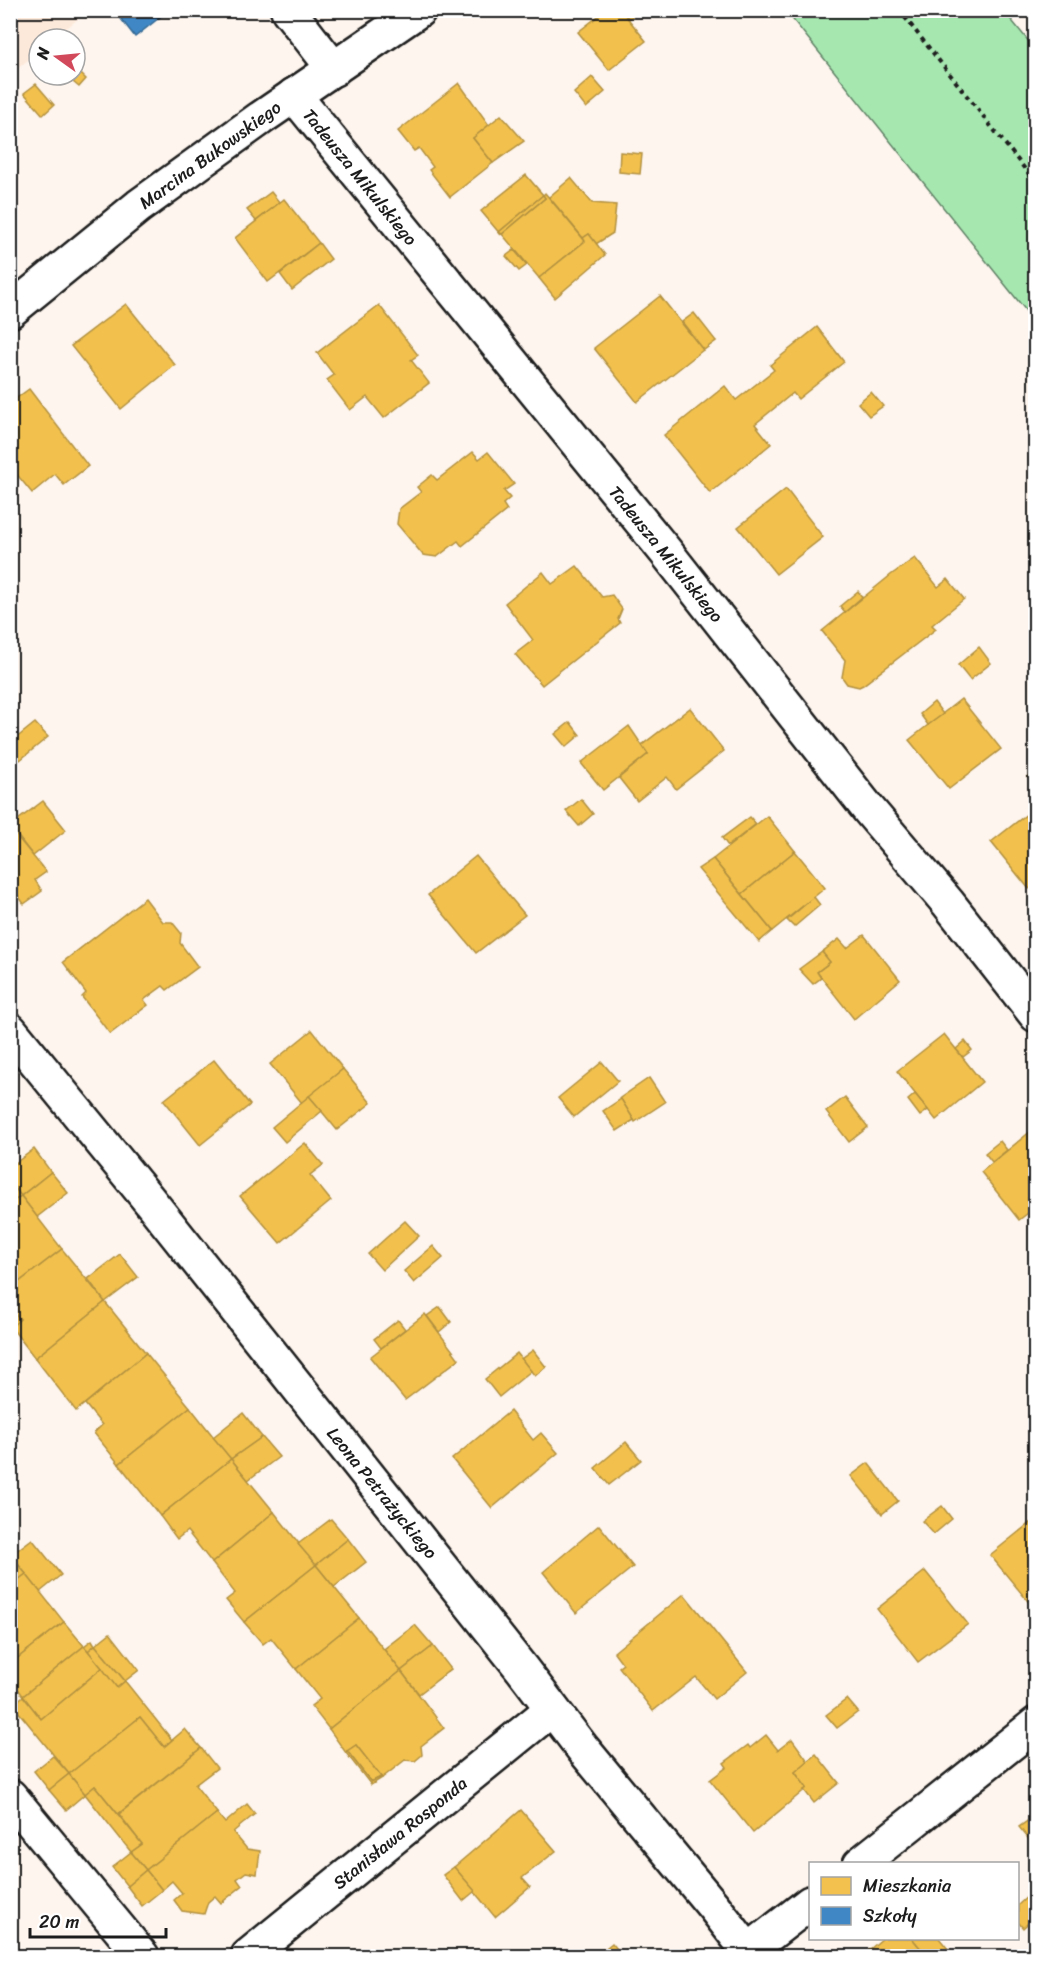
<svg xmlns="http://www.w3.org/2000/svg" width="1046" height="1967" viewBox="0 0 1046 1967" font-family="Sriracha,sans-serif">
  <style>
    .built { fill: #fde9da }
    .green { fill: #a6e7b0; stroke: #618266; stroke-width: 1.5 }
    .homes { fill: #f2c14e; stroke: #b2903f; stroke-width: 1.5 }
    .schools { fill: #3f88c5; stroke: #346892; stroke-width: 1.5 }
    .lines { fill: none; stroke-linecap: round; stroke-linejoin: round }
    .minor-casing { stroke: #1c1c1c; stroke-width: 38 }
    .path { stroke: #1c1c1c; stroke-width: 4; stroke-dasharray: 4.5 4.5; stroke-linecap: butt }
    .minor { stroke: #fff; stroke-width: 33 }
    .labels { text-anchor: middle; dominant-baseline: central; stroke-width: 6; stroke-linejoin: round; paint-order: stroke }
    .street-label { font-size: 18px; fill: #1c1c1c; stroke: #fff }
  </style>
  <rect width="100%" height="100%" fill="#fef5ee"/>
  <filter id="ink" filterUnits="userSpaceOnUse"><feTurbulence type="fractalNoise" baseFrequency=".0167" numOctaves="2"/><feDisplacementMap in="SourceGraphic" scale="12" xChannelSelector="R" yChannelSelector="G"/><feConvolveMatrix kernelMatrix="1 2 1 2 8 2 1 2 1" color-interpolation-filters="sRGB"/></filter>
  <g filter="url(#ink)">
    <!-- built -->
    <path class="built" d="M11,10H88V11L53,39H39V51L11,74Z"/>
    <!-- green -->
    <path class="green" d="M786,11H1004L1035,49V322Z"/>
    <!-- homes -->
    <g class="homes">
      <path d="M606,10H621L646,41L609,70L578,32Z"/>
      <path d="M622,10H640L629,19Z"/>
      <path d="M81,74L86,79L79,87L73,82Z"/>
      <path d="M592,77L605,92L586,108L574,93Z"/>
      <path d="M459,83L489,125L473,138L493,163L450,197L429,170L433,167L419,148L414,151L398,131Z"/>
      <path d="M36,84L54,105L43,115L24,93Z"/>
      <path d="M501,115L524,141L493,163L473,138Z"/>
      <path d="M620,152L642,154L640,174L619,172Z"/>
      <path d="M526,175L543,195L499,232L501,235L481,211Z"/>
      <path d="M571,178L592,203L616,205L613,233L596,244L589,234L583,238L549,197Z"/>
      <path d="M271,192L280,203L256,221L247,210Z"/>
      <path d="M545,193L585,241L539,278L502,234L545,198L543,195Z"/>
      <path d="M543,195L545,198L502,234L499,232Z"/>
      <path d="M284,199L319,243L268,282L235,238Z"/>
      <path d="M589,234L605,255L555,298L539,278L585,241L583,238Z"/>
      <path d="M319,243L331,259L292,290L280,274Z"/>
      <path d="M514,250L527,265L519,271L506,256Z"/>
      <path d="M660,296L703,350L637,402L594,348Z"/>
      <path d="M126,304L175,365L121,409L71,346Z"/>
      <path d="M379,305L418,355L411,360L429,383L384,418L367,397L350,410L327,380L334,375L317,353Z"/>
      <path d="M694,313L716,341L704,350L682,322Z"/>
      <path d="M817,327L844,362L798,399L793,393L755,424L771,444L710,493L664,435L725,386L736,400L774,370L770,365Z"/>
      <path d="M29,389L88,466L64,485L55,474L32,493L10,466V403Z"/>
      <path d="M871,392L883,406L869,416L858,403Z"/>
      <path d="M473,452L479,459L488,452L514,484L504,491L510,498L503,504L507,510L462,546L458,541L437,557L423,555L397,524L399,509L421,492L417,487L432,475L437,480Z"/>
      <path d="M786,489L823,537L776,574L738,527Z"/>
      <path d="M915,558L938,587L948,579L964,599L932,625L936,629L863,685L859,687L847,684L842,677L845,660L822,631L892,574Z"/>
      <path d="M577,566L602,597L612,595L622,609L618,619L620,623L542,685L515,654L533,640L505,603L543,572L552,584Z"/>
      <path d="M858,591L862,597L845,612L840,606Z"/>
      <path d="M979,647L991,663L970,680L958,665Z"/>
      <path d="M961,699L1001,749L949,789L909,740Z"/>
      <path d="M934,702L943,714L928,725L920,714Z"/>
      <path d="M690,708L724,751L676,789L667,777L637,801L619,778L648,754L641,745L643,744Z"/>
      <path d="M570,722L580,735L566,747L555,734Z"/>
      <path d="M35,723L48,737L20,760L10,749V743Z"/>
      <path d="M629,726L648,754L603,790L581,763Z"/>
      <path d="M1036,770V786L1028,777Z"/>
      <path d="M581,799L593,814L579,826L566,811Z"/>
      <path d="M43,801L66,830L33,856L10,826Z"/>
      <path d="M1036,807V883L1029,889L991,842Z"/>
      <path d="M767,816L795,851L742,894L713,859Z"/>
      <path d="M750,817L756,824L728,846L722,838Z"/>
      <path d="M10,828L46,872L35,880L42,891L24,904L17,894L10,899Z"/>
      <path d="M795,851L825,888L772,931L742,894Z"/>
      <path d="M476,856L525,915L476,953L428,895Z"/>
      <path d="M713,859L772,931L759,942L698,869Z"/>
      <path d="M814,897L820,905L794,927L787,920Z"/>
      <path d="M145,898L163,922H172L181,933L180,943L198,967L167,990L163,986L144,1000L148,1005L110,1034L82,997L86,993L63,962Z"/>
      <path d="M864,935L900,980L854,1019L817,972L830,962L822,952L839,939L847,948Z"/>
      <path d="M822,952L830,962L817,972L821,978L813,984L799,969Z"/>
      <path d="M312,1030L343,1069L302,1103L270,1064Z"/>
      <path d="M944,1034L982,1082L936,1120L897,1071Z"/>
      <path d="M965,1041L972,1050L963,1057L956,1049Z"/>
      <path d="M214,1060L250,1105L200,1145L164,1100Z"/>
      <path d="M602,1062L618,1081L574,1117L558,1098Z"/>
      <path d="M343,1069L371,1103L337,1130L309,1096Z"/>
      <path d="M649,1078L665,1102L635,1122L620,1098Z"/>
      <path d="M915,1094L928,1110L920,1116L908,1100Z"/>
      <path d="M309,1096L322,1111L285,1142L272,1127Z"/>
      <path d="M845,1097L868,1127L849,1142L826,1112Z"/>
      <path d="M621,1099L634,1120L617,1131L603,1111Z"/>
      <path d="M1031,1131L1036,1137V1207L1019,1220L981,1172Z"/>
      <path d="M1000,1141L1007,1150L992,1162L985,1153Z"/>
      <path d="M305,1143L323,1165L310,1175L331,1201L280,1243L240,1196Z"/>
      <path d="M34,1149L51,1172L21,1196L10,1182V1167Z"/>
      <path d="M51,1172L68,1193L37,1217L21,1196Z"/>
      <path d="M10,1182L21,1196L10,1204Z"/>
      <path d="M21,1196L62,1249L10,1289V1204Z"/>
      <path d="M405,1221L419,1236L382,1270L368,1254Z"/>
      <path d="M433,1246L443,1258L414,1283L404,1271Z"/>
      <path d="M62,1249L105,1302L35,1358L11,1327L20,1319L10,1308V1289Z"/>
      <path d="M120,1254L138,1277L105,1302L88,1279Z"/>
      <path d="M105,1302L146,1353L76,1411L35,1358Z"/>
      <path d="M440,1307L451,1322L439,1332L427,1316Z"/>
      <path d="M10,1308L20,1319L11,1327H10Z"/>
      <path d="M425,1314L459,1359L405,1400L370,1357Z"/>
      <path d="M398,1320L405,1329L381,1348L374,1339Z"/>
      <path d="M533,1350L546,1367L535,1376L521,1359Z"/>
      <path d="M146,1353L190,1407L119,1464L94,1433L102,1425L85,1404Z"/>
      <path d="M517,1353L531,1371L499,1397L485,1379Z"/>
      <path d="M190,1407L231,1459L160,1516L119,1464Z"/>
      <path d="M510,1411L533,1440L541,1433L558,1453L492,1508L452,1459Z"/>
      <path d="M243,1413L262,1437L231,1459L213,1437Z"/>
      <path d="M262,1437L279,1457L248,1480L231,1459Z"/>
      <path d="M626,1442L641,1460L609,1485L595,1468Z"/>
      <path d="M231,1459L274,1512L212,1563L187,1531L177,1539L160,1516Z"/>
      <path d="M868,1463L898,1501L882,1514L851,1476Z"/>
      <path d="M942,1506L952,1519L934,1534L922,1521Z"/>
      <path d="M274,1512L316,1565L244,1622L226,1600L235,1593L212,1563Z"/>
      <path d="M1036,1518V1611L990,1555Z"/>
      <path d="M331,1519L348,1539L316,1565L298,1544Z"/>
      <path d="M599,1525L633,1567L576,1613L543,1572Z"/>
      <path d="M32,1539L61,1575L40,1592L11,1555Z"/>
      <path d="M348,1539L366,1562L334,1587L316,1565Z"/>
      <path d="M10,1555L26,1574L10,1586Z"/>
      <path d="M316,1565L359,1618L296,1669L271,1638L263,1644L244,1622Z"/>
      <path d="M925,1571L968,1624L918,1662L877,1609Z"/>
      <path d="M26,1574L64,1622L10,1664V1586Z"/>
      <path d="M684,1594L747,1672L714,1699L696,1677L653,1711L619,1667L623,1664L614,1652Z"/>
      <path d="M359,1618L401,1671L329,1729L311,1706L320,1699L296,1669Z"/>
      <path d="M64,1622L84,1646L23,1696L19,1690L11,1696L10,1664Z"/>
      <path d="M415,1625L433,1646L401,1671L384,1649Z"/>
      <path d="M110,1633L139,1670L125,1681L95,1645Z"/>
      <path d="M92,1640L95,1645L88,1651L84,1646Z"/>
      <path d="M95,1645L125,1681L117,1688L88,1651Z"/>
      <path d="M84,1646L102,1668L41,1719L23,1696Z"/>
      <path d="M433,1646L451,1669L419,1694L401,1671Z"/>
      <path d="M102,1668L117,1688L125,1681L172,1740L164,1747L140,1717L69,1774L13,1705L23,1696L41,1719Z"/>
      <path d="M401,1671L444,1728L421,1746L422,1755L415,1761L405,1760L382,1778L356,1745L346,1753L329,1729Z"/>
      <path d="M847,1699L858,1712L837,1728L826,1715Z"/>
      <path d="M140,1717L164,1747L185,1729L201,1748L118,1814L95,1786L85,1794L69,1774Z"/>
      <path d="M766,1735L778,1750L792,1739L808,1761L795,1772L807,1788L753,1833L710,1780L727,1767L724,1763L748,1745L750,1748Z"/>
      <path d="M356,1745L381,1777L371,1782L347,1751Z"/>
      <path d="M201,1748L217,1768L195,1785L217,1813L146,1870L131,1852L142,1844L119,1814Z"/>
      <path d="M347,1751L371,1782L381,1777L382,1778L371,1785L346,1753Z"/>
      <path d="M816,1754L839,1783L814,1803L804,1790L807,1788L795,1772Z"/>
      <path d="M53,1756L69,1774L49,1790L34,1771Z"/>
      <path d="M69,1774L85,1794L66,1810L49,1790Z"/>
      <path d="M95,1786L142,1844L131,1852L85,1794Z"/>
      <path d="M247,1804L255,1814L233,1832L247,1849L260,1851L257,1874L246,1872L237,1879L242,1886L221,1903L215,1896L208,1902L204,1914L182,1911L174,1900L182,1893L172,1881L162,1890L146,1870L217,1813L225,1823Z"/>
      <path d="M521,1810L556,1851L522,1878L530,1887L495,1917L454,1867Z"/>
      <path d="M1036,1815V1848L1019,1827Z"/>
      <path d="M131,1852L146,1870L127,1886L112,1867Z"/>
      <path d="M454,1867L475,1891L463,1901L443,1875Z"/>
      <path d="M146,1870L162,1890L142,1906L127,1886Z"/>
      <path d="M1036,1890V1902L1029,1895Z"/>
      <path d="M1029,1895L1036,1902V1916L1023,1928L1018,1922V1905Z"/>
      <path d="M883,1938H912L927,1956H862Z"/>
      <path d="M912,1938H939L953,1955L927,1956Z"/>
      <path d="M612,1943L623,1956H596Z"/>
    </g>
    <!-- schools -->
    <path class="schools" d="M114,10H169L135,37Z"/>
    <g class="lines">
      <!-- minor casing -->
      <g class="minor-casing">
        <g id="minor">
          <path d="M288,10L334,69"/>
          <path d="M294,95L666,552L869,810L948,903L1036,1015"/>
          <path d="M10,311L139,206L261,118L419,10"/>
          <path d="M10,1030L149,1200L522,1669L583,1749L714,1907L752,1956"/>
          <path d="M10,1796L142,1956"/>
          <path d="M860,1864L1036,1724"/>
          <path d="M748,1951L810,1903"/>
          <path d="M248,1956L552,1709"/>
        </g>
      </g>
      <!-- path -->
      <path class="path" d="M899,10L1036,183"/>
      <!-- minor -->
      <use href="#minor" class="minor"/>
    </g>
  </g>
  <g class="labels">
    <!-- street labels -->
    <g class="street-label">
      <text transform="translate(210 155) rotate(-36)">Marcina Bukowskiego</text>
      <text transform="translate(360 177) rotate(51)">Tadeusza Mikulskiego</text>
      <text transform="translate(666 554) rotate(51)">Tadeusza Mikulskiego</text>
      <text transform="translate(382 1493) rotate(51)">Leona Petrażyckiego</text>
      <text transform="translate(400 1833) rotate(-39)">Stanisława Rosponda</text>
    </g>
  </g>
  <!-- margin -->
  <rect width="1046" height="1967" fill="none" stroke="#fff" stroke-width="36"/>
  <rect x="18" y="18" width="1010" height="1931" fill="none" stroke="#1c1c1c" stroke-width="2" filter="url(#ink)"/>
  <!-- legend -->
  <rect x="809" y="1862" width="210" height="78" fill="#ffffff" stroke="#a4a4a4" stroke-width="1.5"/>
  <rect x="821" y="1877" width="30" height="18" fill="#f2c14e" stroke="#a4a4a4" stroke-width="1.5"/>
  <text x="863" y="1892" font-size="18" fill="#1c1c1c">Mieszkania</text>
  <rect x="821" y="1907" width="30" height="18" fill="#3f88c5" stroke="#a4a4a4" stroke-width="1.5"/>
  <text x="863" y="1922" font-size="18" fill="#1c1c1c">Szkoły</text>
  <!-- north arrow -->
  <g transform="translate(57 57) rotate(285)"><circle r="28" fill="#ffffff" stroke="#a4a4a4" stroke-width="1.5"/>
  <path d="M0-4.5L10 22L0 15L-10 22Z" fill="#d1495b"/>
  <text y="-9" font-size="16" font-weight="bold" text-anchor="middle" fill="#1c1c1c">N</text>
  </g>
  <!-- scale -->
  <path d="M30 1928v9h136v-9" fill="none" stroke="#1c1c1c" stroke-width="3"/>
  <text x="39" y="1928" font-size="18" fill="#1c1c1c" stroke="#ffffff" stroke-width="4.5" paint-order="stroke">20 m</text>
</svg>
